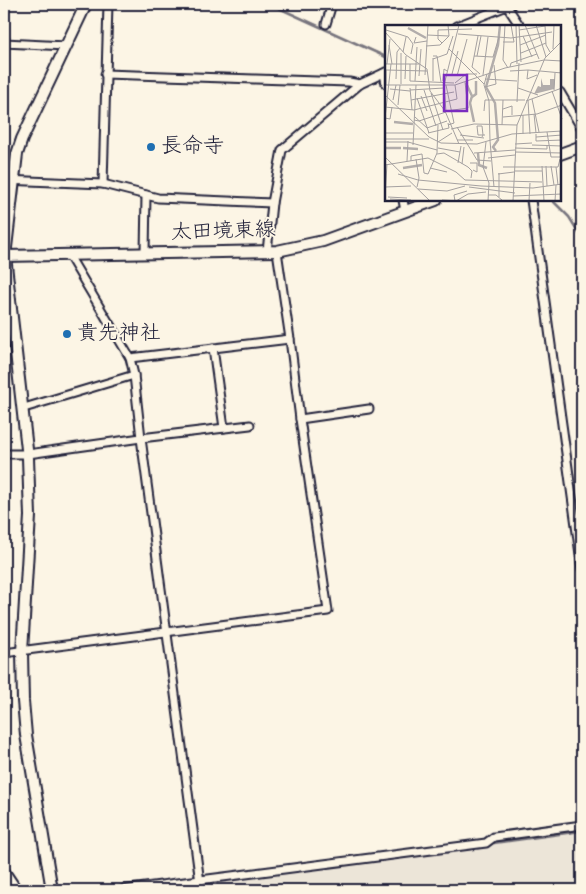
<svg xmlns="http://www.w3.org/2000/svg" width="586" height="894" viewBox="0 0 586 894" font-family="'Indie Flower','Klee One',sans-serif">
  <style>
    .built { fill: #ece5d8 }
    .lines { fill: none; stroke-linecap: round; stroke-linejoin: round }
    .stream { stroke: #78757e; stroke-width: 2.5 }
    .street-casing { stroke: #22223b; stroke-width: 11 }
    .secondary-casing { stroke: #22223b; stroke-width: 14 }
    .street { stroke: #fcf5e5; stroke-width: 7 }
    .secondary { stroke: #fcf5e5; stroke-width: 10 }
    .poi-dot { fill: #1f6fb2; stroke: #fcf5e5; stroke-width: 2 }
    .labels { text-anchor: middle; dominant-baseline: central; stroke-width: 4; stroke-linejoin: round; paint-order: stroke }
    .poi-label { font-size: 21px; fill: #22223b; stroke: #fcf5e5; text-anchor: start }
    .street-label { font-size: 21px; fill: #22223b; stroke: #fcf5e5 }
    .inset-river { fill: none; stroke: #b2adab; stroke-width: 2.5 }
    .inset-road { fill: none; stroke: #a5a1a1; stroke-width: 1 }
    .view { fill: #7b2cbf; fill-opacity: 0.15; stroke: #7b2cbf; stroke-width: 2.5 }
    .inset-edge { fill: none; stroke: #22223b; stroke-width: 2.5 }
  </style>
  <rect width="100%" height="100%" fill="#fcf5e5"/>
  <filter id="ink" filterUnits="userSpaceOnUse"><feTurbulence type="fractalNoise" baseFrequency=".02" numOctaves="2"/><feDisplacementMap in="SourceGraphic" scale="10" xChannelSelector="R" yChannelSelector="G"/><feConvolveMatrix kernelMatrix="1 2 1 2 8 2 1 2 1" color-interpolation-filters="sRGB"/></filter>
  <g filter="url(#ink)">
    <!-- built -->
    <path class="built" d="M582,833V890H203V888L209,880Z"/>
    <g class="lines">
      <!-- stream -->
      <g class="stream">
        <path d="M270,4L386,57"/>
        <path d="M552,200L569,217L582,238"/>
        <path d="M494,843L582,831"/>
      </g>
      <!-- street casing -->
      <g class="street-casing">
        <g id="street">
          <path d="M510,11L520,26"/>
          <path d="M326,24L332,4"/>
          <path d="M457,26L512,4"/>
          <path d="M4,43L66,46"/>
          <path d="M384,73L386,84"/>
          <path d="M105,74L349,82L360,84"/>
          <path d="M560,92L582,129"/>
          <path d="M4,180L103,184L158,198L272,203"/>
          <path d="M103,184L108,4"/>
          <path d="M403,200L405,211"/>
          <path d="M531,200L582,569"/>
          <path d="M267,252L272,203L282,150L360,84L386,72"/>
          <path d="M145,253L146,195"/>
          <path d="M68,254L130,358L134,375L141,438L201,890"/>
          <path d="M213,348L224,428"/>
          <path d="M130,358L290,339"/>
          <path d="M24,408L134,375"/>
          <path d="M300,419L369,409"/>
          <path d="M4,454H28L141,438L250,425"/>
          <path d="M4,653L328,611L300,419L290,339L277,251"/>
          <path d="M122,890L486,843L494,837L582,825"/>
        </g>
      </g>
      <!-- secondary casing -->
      <g class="secondary-casing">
        <g id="secondary">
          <path d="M560,154L582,146"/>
          <path d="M4,256L277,251L323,241L436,200"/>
          <path d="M4,872L16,890"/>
          <path d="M52,890L26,735L23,701L22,652L30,516L28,458L5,256L17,154L22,139L86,4"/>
        </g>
      </g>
      <!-- street -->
      <use href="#street" class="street"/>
      <!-- secondary -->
      <use href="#secondary" class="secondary"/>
    </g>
  </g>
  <!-- markers -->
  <g class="poi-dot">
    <circle cx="151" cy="147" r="5"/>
    <circle cx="67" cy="334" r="5"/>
  </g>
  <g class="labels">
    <!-- poi labels -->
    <g class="poi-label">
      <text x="161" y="147">長命寺</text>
      <text x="77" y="334">貴先神社</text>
    </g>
    <!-- street labels -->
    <g class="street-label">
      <text transform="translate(223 232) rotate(-2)">太田境東線</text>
    </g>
  </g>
  <!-- overview -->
  <g transform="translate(385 25)">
    <rect width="176" height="176" fill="#fcf5e5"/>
    <path d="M156,53L158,60H165V54H170L169,64L149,69L153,61L156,62Z" fill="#b2adab"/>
    <path class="inset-river" d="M23,3L41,13M81,58L87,71L85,78L89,97M87,72L91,69V56M9,97L28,99M0,123H16M18,123L33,124M111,126L108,122L113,115L110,78L101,62L113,20L115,0M93,128L94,140L102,143M18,143L37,140"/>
    <path class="inset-road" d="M120,0L118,35L123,43M131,0L132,39M134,0L136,37M140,0L154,34M151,0L161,32M160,0L161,20L165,27M1,5L23,12M134,5L160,1M0,7L21,30L42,44L45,66L60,86L74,119M73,9L126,13L167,7M42,10L64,11M93,11L87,42L95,49M138,11L147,32M23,12L28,19L26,29M31,12L29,18L42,16M118,17H129L126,0M57,18L53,14V5L87,4M4,20L7,39M135,20L161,10M41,21L55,20L64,11L63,0M64,24L99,59M168,24L169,0M18,27L21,12M136,28L161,18M48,31H52L56,57M89,31L108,32L114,12M92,31L96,11M48,33V56M48,34L62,29L68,11M159,35L177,36M0,39H34M2,39L5,14M6,39L0,93L5,94L7,82M125,42L126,38L152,29M125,46L143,45M155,46L177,48M67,49L73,26M102,49L99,60L104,76L105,116M40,50L43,0M98,50L103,12M152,50L142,54L143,45L154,46M34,51L36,24M72,51L82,14M11,54L12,27L15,23M20,54L21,31M100,54L132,56M25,56L69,58M25,56V39M30,56L32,22M58,56L59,44L62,46M70,58L81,49H92M16,59V28M0,60H70L120,43L159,35M1,60V45L42,46M59,60L74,0M61,60L69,98L63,100M100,62L111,59L109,40M25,63L27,85M133,63L153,70M5,64L25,66M25,65L59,63M39,65L51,101M169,65L170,48M167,66L177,94M46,68L58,105M0,70L44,112L56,118L92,119L127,109L177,106M36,71L42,86M32,73L44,108M147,74L154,107M8,75L11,60M26,75L69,67M143,75L145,109M141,76L177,63M132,77L134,38M13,80L15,60M0,82L29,85L72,74L70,60M118,84L127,81V90M61,86L83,83L80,57M99,86L100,75H140M149,89L151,108M138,90V109M30,92L42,103M118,92L152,89L177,80M29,95L34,96L61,87L59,60M117,100L118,75M72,102L92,135L106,136M42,103L62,96M66,104L89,99L132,100M175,106L176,129M162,107L166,132H177M0,108H28M43,108L64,103L63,98M151,109V116L177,115M75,110L99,113M97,112L98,110L97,101H92L93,110H100M151,112L177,110M0,114H44M72,115H88M105,116L109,162M0,117H23L52,125M53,117L67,108M101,117L98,142L104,158L103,176M130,119L147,118M28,120L31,60M147,120L177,121M53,123L75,127M130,123L162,124V121M130,127L177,128M89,128L130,125M52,129L59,128L83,142L87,146L86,153M0,132L45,176M103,133L130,130M31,134L34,153L32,162M22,136L23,116M26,136V131L37,129L39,148L43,149L52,128L53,100M73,138L76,121M85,138H92V147L88,145M77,139L79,122M0,140L43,133L71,147L80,155L157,157M157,141L159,176H161M161,141L162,161M166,141L169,160M118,142H173L175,134M171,142L173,160M45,143L62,147M130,146H157M114,148V172M13,149L33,155L96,161L148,163L177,159M113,149L129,147M0,162L26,161M84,162L130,168M33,164L62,166L80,161M103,170H111L118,176M0,171L2,139M128,171L177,169M3,172L22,173M5,174L26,175M57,175L75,176M70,176L69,170L82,166M71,176L83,169L101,167M128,176L132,100L160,33L177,16M144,176L145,158M170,176L171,160"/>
    <path class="view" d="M59,50H82V86H59Z"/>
    <rect width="176" height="176" class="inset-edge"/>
  </g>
  <!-- margin -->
  <rect width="586" height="894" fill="none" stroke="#fcf5e5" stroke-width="20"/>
  <rect x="10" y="10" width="566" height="874" fill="none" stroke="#22223b" stroke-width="2" filter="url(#ink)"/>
</svg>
